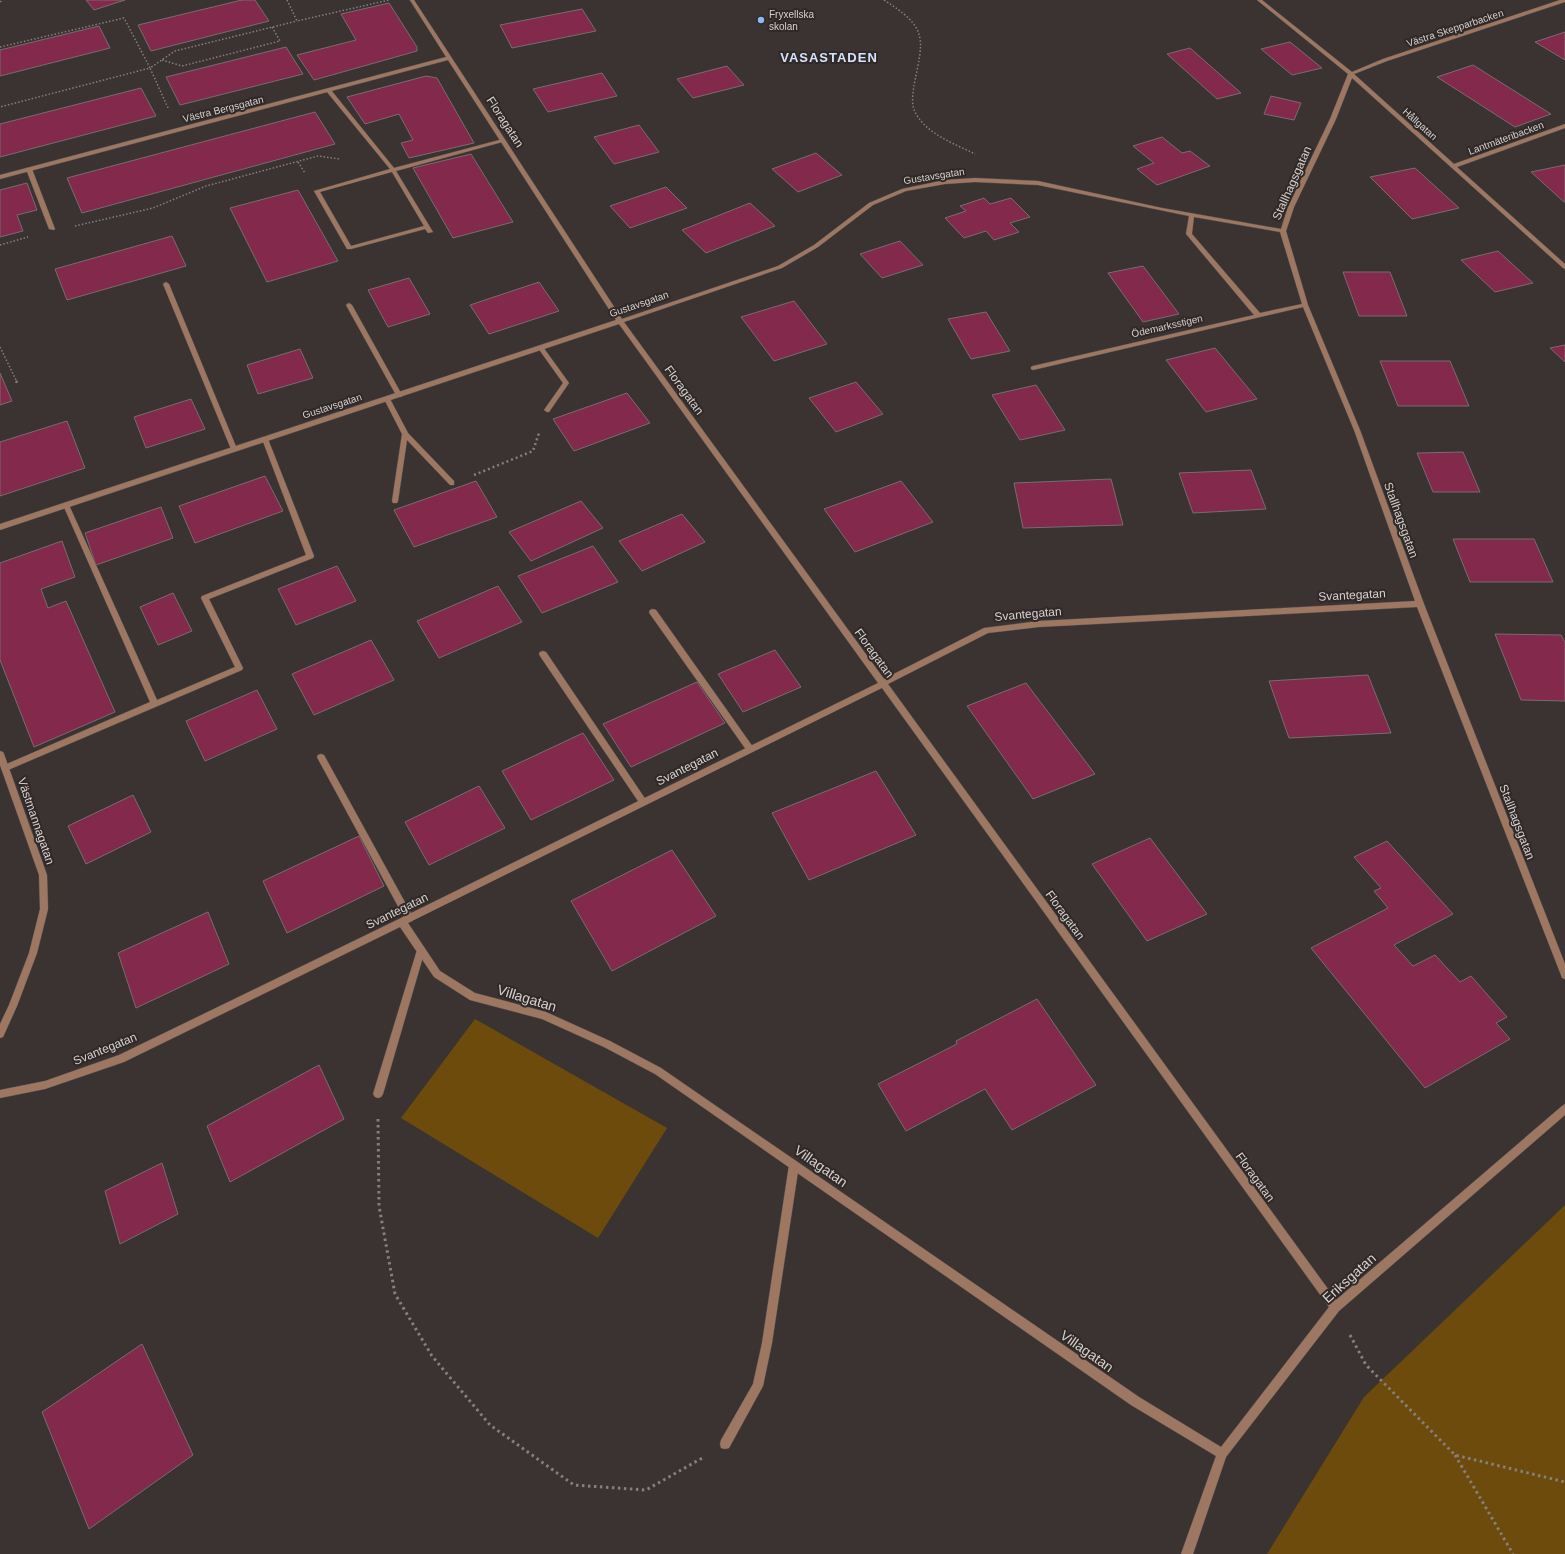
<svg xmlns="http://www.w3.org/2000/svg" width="1565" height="1554" viewBox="0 0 1565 1554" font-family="Arial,sans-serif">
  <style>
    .green { fill: #6d4b0d }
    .building { fill: #83294c; stroke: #766d6f }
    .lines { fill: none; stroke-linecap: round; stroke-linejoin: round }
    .lane-casing { stroke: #564f4e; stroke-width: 1 }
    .street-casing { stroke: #564f4e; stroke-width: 1 }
    .path-far2 { stroke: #857f7e; stroke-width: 1.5; stroke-dasharray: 1.5 2; stroke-linecap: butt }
    .path-far1 { stroke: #857f7e; stroke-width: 2.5; stroke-dasharray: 2 3; stroke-linecap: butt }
    .path { stroke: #857f7e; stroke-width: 3; stroke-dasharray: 2.5 3.5; stroke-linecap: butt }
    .lane { fill: #9d7762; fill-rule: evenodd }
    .street { fill: #9d7762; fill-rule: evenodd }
    .poi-dot { fill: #8db9fc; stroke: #302928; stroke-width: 1.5 }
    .labels { text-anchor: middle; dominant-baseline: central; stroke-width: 4; stroke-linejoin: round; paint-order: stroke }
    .far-poi-label { font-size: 10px; fill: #d6d1d0; stroke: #302928; text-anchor: start }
    .far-street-label { font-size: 10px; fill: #d6d1d0; stroke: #302928 }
    .street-label { font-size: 12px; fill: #d6d1d0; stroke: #302928 }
    .far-district-label { font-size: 13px; font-weight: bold; letter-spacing: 1px; fill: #d3e4fe; stroke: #302928 }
    .near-street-label { font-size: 14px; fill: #d6d1d0; stroke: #302928 }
  </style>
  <rect width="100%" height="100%" fill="#3a3332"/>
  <!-- green -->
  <g class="green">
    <path d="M475,1019L667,1128L598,1238L401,1118Z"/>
    <path d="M1565,1205V1554H1267L1364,1397Z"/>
  </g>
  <!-- building -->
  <g class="building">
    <path d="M86,0H125L94,10Z"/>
    <path d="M242,0H255L269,21L151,51L138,25Z"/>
    <path d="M389,3L417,47V51L314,80L297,55L356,40L341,14Z"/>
    <path d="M582,9L596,31L512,48L500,25Z"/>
    <path d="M99,26L110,48L0,76V50Z"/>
    <path d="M1565,32V60L1535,42Z"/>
    <path d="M1290,42L1322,68L1292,75L1261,49Z"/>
    <path d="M286,47L303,74L180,105L166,77Z"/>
    <path d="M1190,48L1241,93L1217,99L1167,54Z"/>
    <path d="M1473,65L1551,114L1515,127L1437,77Z"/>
    <path d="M727,66L744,85L693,98L677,79Z"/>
    <path d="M602,73L617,96L548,112L533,89Z"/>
    <path d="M426,76L437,78L474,143L409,158L401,143L413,140L399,114L365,124L347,97Z"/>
    <path d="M141,88L156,116L0,157V124Z"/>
    <path d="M1271,96L1301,103L1294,120L1264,114Z"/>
    <path d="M315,112L335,144L82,213L67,178Z"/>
    <path d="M639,125L659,152L614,164L594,137Z"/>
    <path d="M1162,137L1182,153L1190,151L1210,166L1157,185L1137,169L1154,163L1133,146Z"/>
    <path d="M816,153L842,175L798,192L772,169Z"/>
    <path d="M471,154L513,222L453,238L413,168Z"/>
    <path d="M1565,165V202H1564L1531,172Z"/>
    <path d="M1415,168L1459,208L1412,219L1370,177Z"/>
    <path d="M27,183L37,210L17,215L23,231L0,237V190Z"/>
    <path d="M666,187L687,208L630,228L610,206Z"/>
    <path d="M298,190L338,261L267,282L230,208Z"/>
    <path d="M984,198L990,204L1011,198L1030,217L1010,223L1019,232L994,240L986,231L964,238L945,218L966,211L960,206Z"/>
    <path d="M750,203L775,226L706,253L682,230Z"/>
    <path d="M172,236L186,266L67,300L55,269Z"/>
    <path d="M900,241L923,265L882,278L860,254Z"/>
    <path d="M1498,251L1533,283L1495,292L1461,260Z"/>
    <path d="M1143,266L1179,314L1143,322L1108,273Z"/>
    <path d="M1343,272H1390L1407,316H1359Z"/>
    <path d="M409,278L430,314L388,327L368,290Z"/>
    <path d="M539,282L559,311L489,334L470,305Z"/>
    <path d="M794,301L827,344L774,361L741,317Z"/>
    <path d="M986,312L1010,351L971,359L948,319Z"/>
    <path d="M1565,345V362L1550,348Z"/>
    <path d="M1215,348L1257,399L1206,412L1166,360Z"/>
    <path d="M300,349L313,378L258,394L247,365Z"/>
    <path d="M1380,361H1450L1469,406H1398Z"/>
    <path d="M0,373L12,401L0,405Z"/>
    <path d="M856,382L883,414L836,432L809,398Z"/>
    <path d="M1036,385L1065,430L1020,440L992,395Z"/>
    <path d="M627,393L650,423L574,451L553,419Z"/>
    <path d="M191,399L205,429L146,448L134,417Z"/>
    <path d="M67,421L85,468L0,496V442Z"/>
    <path d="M1463,452L1480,492H1433L1417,453Z"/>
    <path d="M1251,470L1266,509L1193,513L1179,473Z"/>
    <path d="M265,476L283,511L195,543L179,506Z"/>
    <path d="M1111,479L1123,525L1023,528L1014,483Z"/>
    <path d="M476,481L497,517L414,547L394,510Z"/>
    <path d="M901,481L933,522L855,552L824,509Z"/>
    <path d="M581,501L603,528L531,561L509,532Z"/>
    <path d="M161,507L173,538L96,565L85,533Z"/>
    <path d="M682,514L705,542L642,571L619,541Z"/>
    <path d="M1453,539H1534L1553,582H1470Z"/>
    <path d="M62,541L75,577L41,589L48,608L66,601L115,712L34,747L0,660V563Z"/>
    <path d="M593,546L618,582L542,613L518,576Z"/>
    <path d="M337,566L356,601L296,625L278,589Z"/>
    <path d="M498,586L522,622L439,658L417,621Z"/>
    <path d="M173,593L192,631L158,645L140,607Z"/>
    <path d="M1495,634L1561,635L1565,643V701L1521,700Z"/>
    <path d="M371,640L394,680L314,715L292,674Z"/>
    <path d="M775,650L801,687L743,712L718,674Z"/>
    <path d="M1368,675L1391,733L1289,738L1269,681Z"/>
    <path d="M697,682L725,723L631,767L603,724Z"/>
    <path d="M1026,683L1095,774L1033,799L967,706Z"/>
    <path d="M257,690L277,729L205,761L186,721Z"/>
    <path d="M583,733L614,780L531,820L502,771Z"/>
    <path d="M876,771L916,835L809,880L772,813Z"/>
    <path d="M479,786L505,828L429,865L405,822Z"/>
    <path d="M133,795L151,832L86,864L68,826Z"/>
    <path d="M359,836L384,886L287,933L263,881Z"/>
    <path d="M1150,838L1207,914L1147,941L1092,864Z"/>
    <path d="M1387,841L1453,914L1394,945L1413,966L1435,955L1460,982L1471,976L1507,1017L1496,1023L1510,1039L1425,1088L1311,948L1388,908L1374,891L1381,888L1354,857Z"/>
    <path d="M672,850L716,916L612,971L571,901Z"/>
    <path d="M208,912L229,964L136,1008L118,953Z"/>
    <path d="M1037,999L1096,1085L1012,1130L985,1089L906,1131L878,1084L957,1044L956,1041Z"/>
    <path d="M319,1065L344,1119L230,1182L207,1126Z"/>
    <path d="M162,1163L178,1214L120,1244L105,1191Z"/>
    <path d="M142,1344L193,1455L89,1529L42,1412Z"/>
  </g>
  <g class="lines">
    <!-- lane casing -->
    <g class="lane-casing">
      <g id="lane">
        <path d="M327,90H331L394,168L503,139L506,141L396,171L433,232L428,233L425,229L351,249H347L314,191L390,169L327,92ZM392,172L424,226L351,246L320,192Z"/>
        <path d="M27,168L32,169L55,229L54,230L49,229L26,169Z"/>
        <path d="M166,282L169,284L237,449L236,451H232L231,449L163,284Z"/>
        <path d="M349,303L352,305L402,395L401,397H397L396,395L346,305Z"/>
        <path d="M541,346L543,347L569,383L549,412H547L544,410L563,383L538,348Z"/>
        <path d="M385,397H389L408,433L454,481V485H450L407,440L398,501L397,503H393L392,501L402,434L384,399Z"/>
        <path d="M263,437H267L268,439L314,556L313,558L209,599L243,668L242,670L8,770H2L1,768L2,766L150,702L63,505L64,503H68L69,505L157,700L235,667L201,598L202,596L306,555L262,439Z"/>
        <path d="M653,609L656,610L753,747L754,749L753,751H747L650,614L649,612L650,610Z"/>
        <path d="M543,651L546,652L646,800L647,802L646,804H640L540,656L539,654L540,652Z"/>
        <path d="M321,754L324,755L412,915L413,918L412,921L409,922L406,921L318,759L317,757L318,755Z"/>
        <path d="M421,946L424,947L425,950L383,1094L381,1097L378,1098L375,1097L373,1094L417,950L418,947Z"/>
        <path d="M794,1160L797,1162L799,1165L772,1343L763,1386L729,1448L725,1449L721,1448L720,1444L721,1440L753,1384L762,1343L789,1165L791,1162Z"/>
      </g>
    </g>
    <!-- street casing -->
    <g class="street-casing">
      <g id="street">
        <path d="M410,0H414L622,319L778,266L814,245L869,203L902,189L945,180L975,178L1038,181L1162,208L1281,229L1288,207L1330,119L1348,74L1257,0H1262L1352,72L1383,59L1560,0H1565V2L1387,61L1354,74L1454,164L1565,124V128L1457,167L1565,264V269L1563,268L1352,78L1336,119L1294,207L1286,231L1308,305L1360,430L1424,604L1565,964V979L1562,978L1561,975L1417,607L1039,627L988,633L888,684L1336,1300L1562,1106L1565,1104V1115L1339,1311L1226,1457L1193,1554H1181L1216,1456L1131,1405L655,1074L604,1047L542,1019L470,1000L434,977L400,927L124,1062L45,1089L0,1098V1090L45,1081L119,1055L399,919L878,683L619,324L0,530V524L616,320L448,60L0,179V175L446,57ZM975,182L1038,185L1189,216L1186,234L1254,315L1033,366L1031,367V369L1033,370L1303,307L1354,430L1415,601L1039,621L984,628L884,679L624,322L782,268L818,247L873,205L906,191L945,184ZM1194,217L1280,232L1302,304L1260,313L1192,234ZM882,688L1329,1307L1221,1447L1139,1397L661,1068L610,1041L546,1012L475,993L440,971L408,923Z"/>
        <path d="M0,751L3,752L4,754L47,875L48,909L37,953L17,1006L3,1037L0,1038V1024L9,1005L29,953L40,909L39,875L0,765Z"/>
      </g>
    </g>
    <!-- path-far2 -->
    <g class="path-far2">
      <path d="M287,0L297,21L389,0"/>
      <path d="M884,0C928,28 924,37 914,85C913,93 911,104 915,112C926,134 955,144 975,154"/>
      <path d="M0,2L3,0"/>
      <path d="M0,47L124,18L150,68L0,107"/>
      <path d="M162,60L182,66L280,41L272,27"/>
      <path d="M168,108L150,68L175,51L297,21"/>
      <path d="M298,162L305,173"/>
      <path d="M75,226L153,208L206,186L318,156L340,159"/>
      <path d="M0,245L28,237"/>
      <path d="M0,347L17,382"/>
    </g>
    <!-- path-far1 -->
    <g class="path-far1">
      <path d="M16,381L18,384"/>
      <path d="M474,475L533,451L539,433"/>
    </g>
    <!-- path -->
    <g class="path">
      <path d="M378,1119L379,1206L395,1294L432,1356L490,1425L574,1485L646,1490L704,1457"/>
      <path d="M1350,1335L1366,1365L1455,1455L1565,1482"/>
      <path d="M1455,1455L1513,1554"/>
    </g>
    <!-- lane -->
    <use href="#lane" class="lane"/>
    <!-- street -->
    <use href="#street" class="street"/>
  </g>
  <!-- markers -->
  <circle class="poi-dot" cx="761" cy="20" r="4"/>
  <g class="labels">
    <!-- far-poi labels -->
    <g class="far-poi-label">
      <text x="769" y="14">Fryxellska<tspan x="769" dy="12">skolan</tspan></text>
    </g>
    <!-- far-street labels -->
    <g class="far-street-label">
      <text transform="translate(1455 28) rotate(-18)">Västra Skepparbacken</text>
      <text transform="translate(223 109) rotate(-14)">Västra Bergsgatan</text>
      <text transform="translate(1420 124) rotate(42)">Hållgatan</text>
      <text transform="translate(1506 138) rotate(-20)">Lantmäteribacken</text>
      <text transform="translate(934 176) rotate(-9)">Gustavsgatan</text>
      <text transform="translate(639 304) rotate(-19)">Gustavsgatan</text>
      <text transform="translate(1167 326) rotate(-13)">Ödemarksstigen</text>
      <text transform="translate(332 406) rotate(-18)">Gustavsgatan</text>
    </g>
    <!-- street labels -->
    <g class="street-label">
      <text transform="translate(505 122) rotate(57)">Floragatan</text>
      <text transform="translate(1292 183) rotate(-66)">Stallhagsgatan</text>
      <text transform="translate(684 390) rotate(54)">Floragatan</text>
      <text transform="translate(1401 520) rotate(70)">Stallhagsgatan</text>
      <text transform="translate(1352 595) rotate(-3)">Svantegatan</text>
      <text transform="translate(1028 614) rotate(-5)">Svantegatan</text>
      <text transform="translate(874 653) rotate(54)">Floragatan</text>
      <text transform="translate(687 767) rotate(-27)">Svantegatan</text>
      <text transform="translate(36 821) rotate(71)">Västmannagatan</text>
      <text transform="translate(1517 822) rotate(69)">Stallhagsgatan</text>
      <text transform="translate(397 911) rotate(-26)">Svantegatan</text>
      <text transform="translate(1065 915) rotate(54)">Floragatan</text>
      <text transform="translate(105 1049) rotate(-22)">Svantegatan</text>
      <text transform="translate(1255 1177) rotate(54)">Floragatan</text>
    </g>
    <!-- far-district labels -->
    <g class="far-district-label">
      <text x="829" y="57">VASASTADEN</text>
    </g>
    <!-- near-street labels -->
    <g class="near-street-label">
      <text transform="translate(527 998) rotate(17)">Villagatan</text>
      <text transform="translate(821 1166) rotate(35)">Villagatan</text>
      <text transform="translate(1349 1278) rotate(-42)">Eriksgatan</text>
      <text transform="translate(1087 1351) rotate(35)">Villagatan</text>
    </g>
  </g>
</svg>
